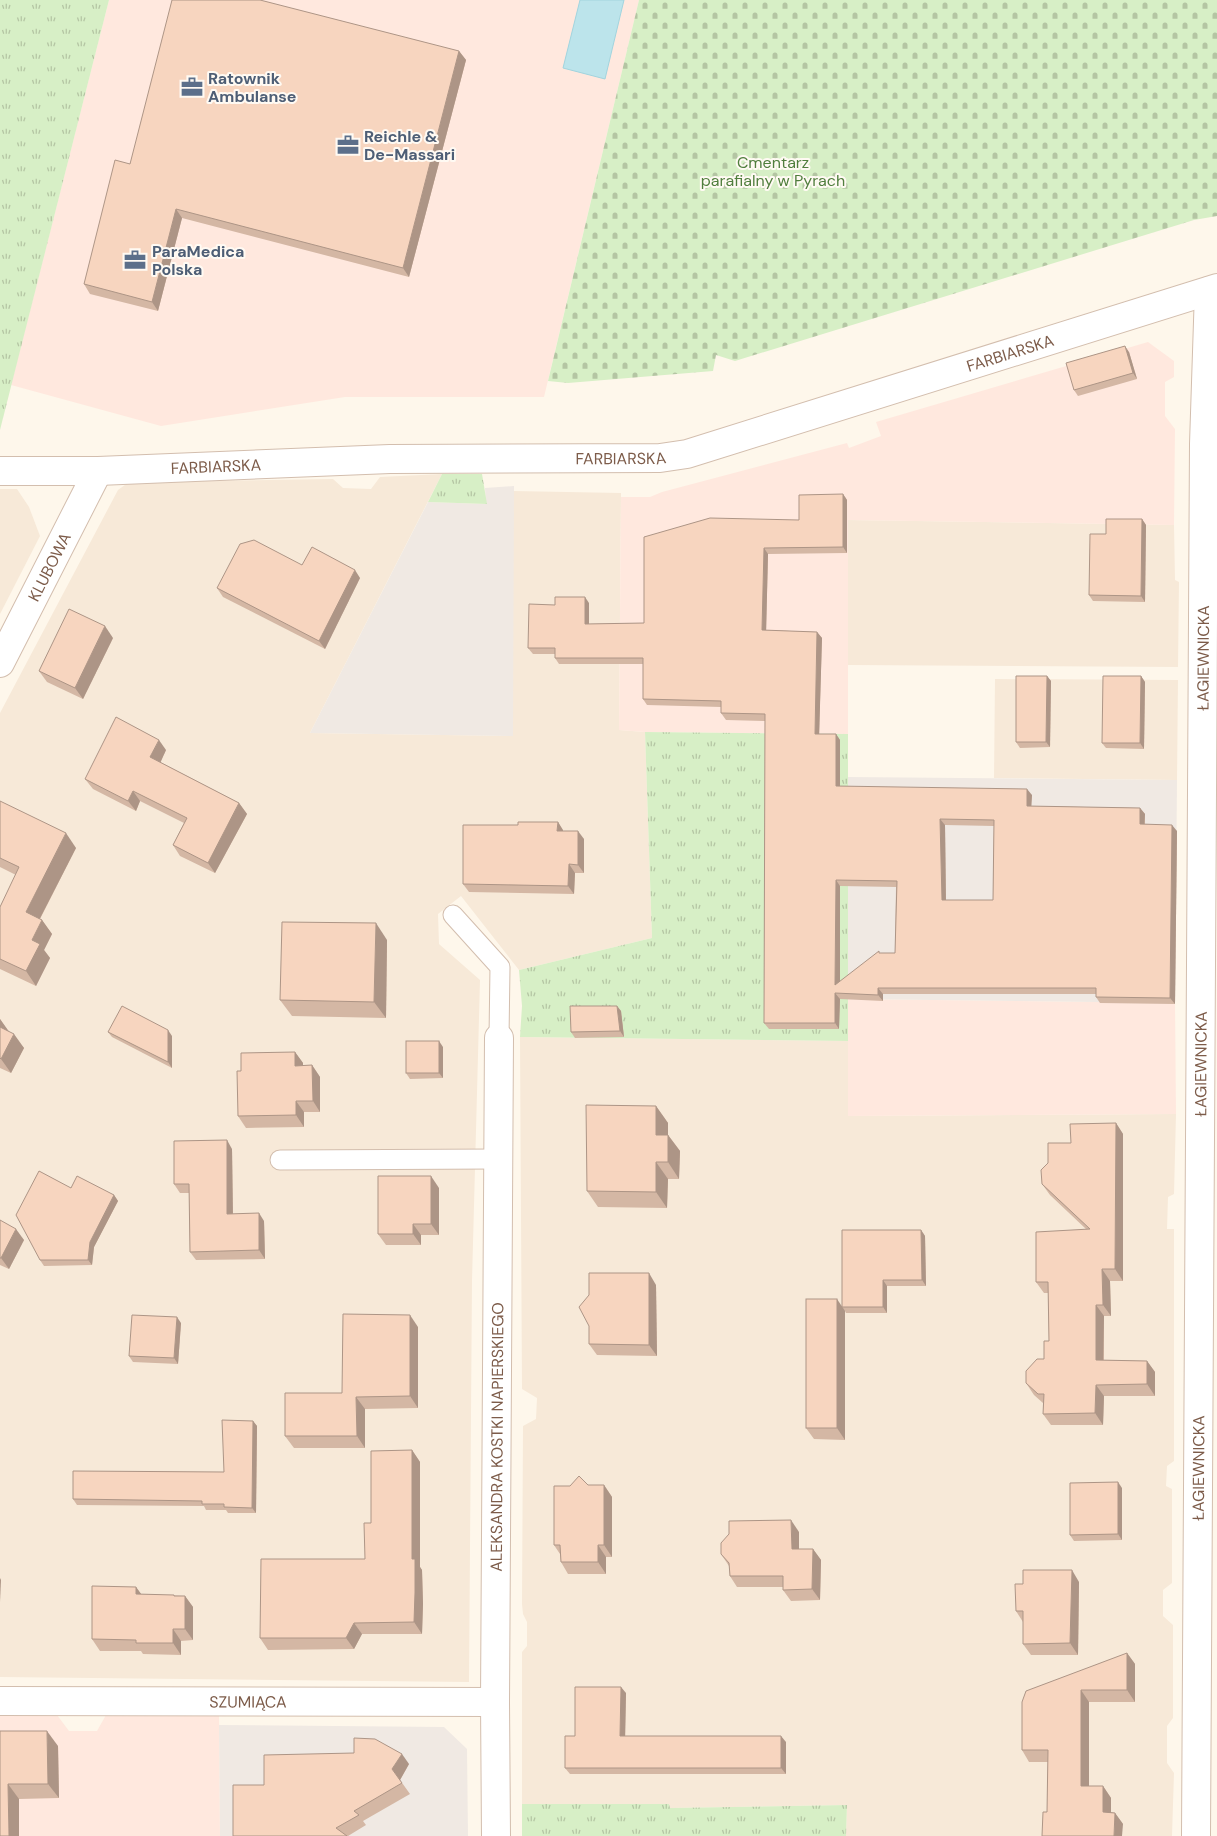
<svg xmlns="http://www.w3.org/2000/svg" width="1217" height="1836" viewBox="0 0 1217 1836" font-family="'DM Sans',sans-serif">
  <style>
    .residential { fill: #f7e9d8 }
    .commercial { fill: #ffe8de }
    .industrial { fill: #f0e9e3 }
    .grass { fill: url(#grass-tufts) }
    .cemetery { fill: url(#cemetery-stones) }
    .water { fill: #bce4eb; stroke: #a1d4de }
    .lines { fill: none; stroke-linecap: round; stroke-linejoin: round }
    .lane-casing { stroke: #d3beae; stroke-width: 21 }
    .street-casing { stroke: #d3beae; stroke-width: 30 }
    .lane { stroke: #fff; stroke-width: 19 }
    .street { stroke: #fff; stroke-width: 28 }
    .wall { fill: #d4b7a4; fill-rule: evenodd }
    .shaded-wall { fill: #ad9586 }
    .building { fill: #f7d5bf; stroke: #ad9586; fill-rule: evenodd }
    .labels { text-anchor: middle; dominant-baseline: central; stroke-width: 4; stroke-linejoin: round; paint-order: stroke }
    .service-label { font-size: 16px; font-weight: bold; fill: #4e5e75; stroke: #fffaf3; text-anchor: start }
    .park-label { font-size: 16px; fill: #507e3d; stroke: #fffaf3 }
    .street-label { font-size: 16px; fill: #7d5c4a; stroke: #fffaf3 }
  </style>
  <defs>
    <pattern id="grass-tufts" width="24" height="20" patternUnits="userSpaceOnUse" patternTransform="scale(1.25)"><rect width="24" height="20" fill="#d7efc6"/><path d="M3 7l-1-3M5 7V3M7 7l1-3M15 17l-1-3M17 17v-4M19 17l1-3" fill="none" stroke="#b4c5a3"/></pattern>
    <pattern id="cemetery-stones" width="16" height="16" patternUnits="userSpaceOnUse" patternTransform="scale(1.25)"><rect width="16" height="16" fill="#d7efc6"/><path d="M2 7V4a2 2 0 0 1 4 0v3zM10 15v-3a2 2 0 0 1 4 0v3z" fill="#b4c5a3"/></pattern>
  </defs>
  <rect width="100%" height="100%" fill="#fef7eb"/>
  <!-- residential -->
  <g class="residential">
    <path d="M442,474L310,733L512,736L513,491L621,493L619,730L645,732L652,938L519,970L461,896L438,914L439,944L480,980L472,1281L469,1682L0,1677V713L118,490L129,482L333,479L343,488L371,489L380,477Z"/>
    <path d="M0,489H17L29,507L40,536L0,614Z"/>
    <path d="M847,520L1174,525L1175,580L1179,582L1178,667L848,665Z"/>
    <path d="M995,679L1178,680L1177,780L994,778Z"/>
    <path d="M520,1037L848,1041V1116L1176,1114L1174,1194L1168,1197L1167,1229H1174V1461L1167,1466L1166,1486L1172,1489V1583L1163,1590V1616L1173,1625V1718L1167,1726V1763L1174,1773L1172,1836H846L847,1805L670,1808L669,1804H522V1652L527,1646V1622L523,1614L522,1604L523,1426L536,1419L537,1398L522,1389Z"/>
  </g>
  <!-- commercial -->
  <g class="commercial">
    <path d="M109,0H639L544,397H345L161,426L11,385Z"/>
    <path d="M1148,342L1174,361V377L1165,382V416L1175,429L1174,525L848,520V734L645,732L619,730L621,497H650L662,492L847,443L849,448L881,436L876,422Z"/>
    <path d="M848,999L1175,1003L1176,1114L848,1116Z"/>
    <path d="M219,1714L220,1836H0V1715H57L69,1731H97L106,1715Z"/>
  </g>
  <!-- industrial -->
  <g class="industrial">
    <path d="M514,486L513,736L310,733L428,502L486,504L485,488Z"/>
    <path d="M848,777L1177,780L1175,1003L848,999Z"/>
    <path d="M219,1725L444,1727L467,1749L468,1836H220Z"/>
  </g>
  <!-- grass -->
  <g class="grass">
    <path d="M0,0H109L0,430Z"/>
    <path d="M442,474H482L487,504L428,502Z"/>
    <path d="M645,732L848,734V1041L520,1037L522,1006L519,970L652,938Z"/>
    <path d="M522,1804H669L670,1808L847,1805L846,1836H522Z"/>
  </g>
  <!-- cemetery -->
  <path class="cemetery" d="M639,0H1217V216L1194,220L735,361L716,355L713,371L568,383L548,381Z"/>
  <!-- water -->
  <path class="water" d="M580,0H624L605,79L563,68Z"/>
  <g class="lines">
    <!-- lane casing -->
    <g class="lane-casing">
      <g id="lane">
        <path d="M453,915L500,967L499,1038"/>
        <path d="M280,1160L498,1159"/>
      </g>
    </g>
    <!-- street casing -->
    <g class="street-casing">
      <g id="street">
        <path id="s1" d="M0,471H98L390,459L660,458L687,454L1217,288"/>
        <path id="s2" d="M0,663L98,471"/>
        <path id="s3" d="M0,1701L495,1702"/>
        <path id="s4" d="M496,1836L495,1702L499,1038"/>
        <path id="s5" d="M1196,1836L1204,444L1209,291"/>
      </g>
    </g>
    <!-- lane -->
    <use href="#lane" class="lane"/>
    <!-- street -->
    <use href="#street" class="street"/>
  </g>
  <!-- wall -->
  <g class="wall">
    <path d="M459,51L466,60L409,277L182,218L158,311L90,294L84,284L130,164Z"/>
    <path d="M1129,352L1137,379L1078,396L1074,390Z"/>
    <path d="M843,494L847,500V553L768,554L766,630L817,632L822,638L819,734H836L840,740V786L1032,795L1031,806L1140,808L1145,814V824L1177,831L1175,1004L1100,1003L1096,997V994H883V1001L840,999L839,1029H769L764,1023L765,721L726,720L721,713V707L647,705L643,699V664H559L555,658V654H533L528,648L555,605L589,603V624L644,623L799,520ZM945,825L994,826L993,900H946ZM840,886L896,887L895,953H880L840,982Z"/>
    <path d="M1142,519L1146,525L1145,602L1093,601L1089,595Z"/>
    <path d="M302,565L360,578L325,649L223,597L217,588Z"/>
    <path d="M113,638L83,699L47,682L39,671Z"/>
    <path d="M1047,676L1051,681L1050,747L1020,748L1016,742Z"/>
    <path d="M1141,676L1145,682L1144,749L1106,748L1102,743Z"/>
    <path d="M166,750L160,762L239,803L247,814L215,873L180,856L173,845L184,823L140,801L136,811L93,789L85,779Z"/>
    <path d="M0,802L76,848L40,919L42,920L52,934L44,950L50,958L36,986L0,969V907L16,875L0,867Z"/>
    <path d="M558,822L563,831L584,839V873H575L574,894L469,892L463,884L518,825Z"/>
    <path d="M387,940L386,1018L292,1016L280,1000Z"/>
    <path d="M617,1006L621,1011L624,1037L575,1038L571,1032Z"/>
    <path d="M0,1019L8,1031L24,1048L11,1073L0,1068Z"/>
    <path d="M108,1032L172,1036V1068L112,1037Z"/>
    <path d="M443,1047V1078L410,1079L406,1073Z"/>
    <path d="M295,1052L303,1063V1066L312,1065L320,1077V1112H304V1127L246,1128L238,1116L241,1071Z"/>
    <path d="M656,1106L668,1123V1135L680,1151L679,1179H668L667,1208L598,1207L587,1191Z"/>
    <path d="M1116,1123L1123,1134V1281H1110L1111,1316H1104V1360L1147,1361L1155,1372V1396H1104L1103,1425H1051L1043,1414V1403L1034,1395L1026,1383L1044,1359L1049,1341L1048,1293H1044L1036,1282L1086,1229L1050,1195L1042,1184L1071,1143Z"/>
    <path d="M232,1149L233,1214L264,1221L265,1259L196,1260L190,1252L189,1193H180L174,1184Z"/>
    <path d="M71,1188L114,1195L118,1201L94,1247L92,1265L44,1266L40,1260Z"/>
    <path d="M439,1188V1235H421V1245H386L378,1234Z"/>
    <path d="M0,1220L24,1240L9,1269L0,1265Z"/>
    <path d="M921,1230L925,1236L926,1286H887V1313H846L845,1311V1440L814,1439L806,1428L842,1306Z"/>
    <path d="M656,1285L657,1356L597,1355L589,1344V1295Z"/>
    <path d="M181,1323L178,1364L133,1362L129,1356Z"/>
    <path d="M418,1327V1408L365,1409V1448H294L285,1436L342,1393Z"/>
    <path d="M253,1421L257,1426L256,1513H228L226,1510H206L204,1506L77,1505L73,1499L224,1472Z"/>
    <path d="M412,1450L420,1462V1567L422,1570L423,1604L422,1634H362L354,1649L268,1650L260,1638L365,1559L371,1523Z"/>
    <path d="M588,1485H604L612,1497V1557H606V1574H568L561,1562L560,1554L554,1545Z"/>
    <path d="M1122,1488V1540L1074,1541L1070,1535Z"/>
    <path d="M799,1532V1549H813L821,1560L820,1600L791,1601L783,1590V1587H737L730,1576L729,1566L721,1554Z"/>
    <path d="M1079,1582L1078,1655H1031L1023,1644V1622L1016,1611L1023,1584Z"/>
    <path d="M136,1587L141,1594L185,1596L193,1607V1640L181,1641V1655L143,1654L141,1651H100L92,1639Z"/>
    <path d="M1127,1653L1135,1664V1702H1089V1786H1103L1111,1798V1812L1115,1813L1123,1824L1047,1812L1048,1762H1029L1022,1750V1702Z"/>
    <path d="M626,1693L625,1736L786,1742V1774H570L565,1768L575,1736Z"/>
    <path d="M0,1731L58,1746L59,1798L19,1799L0,1836Z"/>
    <path d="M409,1764L400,1780L410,1794L363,1821L366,1825L348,1836H233L264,1785Z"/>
  </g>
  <!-- shaded-wall -->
  <g class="shaded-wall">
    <path d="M459,51L466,60L409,277L403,268Z"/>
    <path d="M176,209L182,218L158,311L152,302Z"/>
    <path d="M1125,346L1129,352L1137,379L1133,373Z"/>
    <path d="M843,494L847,500V553L843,547Z"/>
    <path d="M1142,519L1146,525L1145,602L1141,596Z"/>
    <path d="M764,548L768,554L766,636L762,630Z"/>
    <path d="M355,570L360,578L325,649L319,641Z"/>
    <path d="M585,597L589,603V630L585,624Z"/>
    <path d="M105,626L113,638L83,699L75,688Z"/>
    <path d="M817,632L822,638L819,740L815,734Z"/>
    <path d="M1047,676L1051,681L1050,747L1046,742Z"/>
    <path d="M1141,676L1145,682L1144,749L1140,743Z"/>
    <path d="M836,734L840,740V793L836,786Z"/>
    <path d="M159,740L166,750L158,768L150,757Z"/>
    <path d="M1027,789L1032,795L1031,812L1027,806Z"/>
    <path d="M133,791L140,801L136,811L128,801Z"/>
    <path d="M239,803L247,814L215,873L208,863Z"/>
    <path d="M1140,808L1145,814L1144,830L1140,824Z"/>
    <path d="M940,819L945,825L946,906L942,900Z"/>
    <path d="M558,822L563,830V839L557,831Z"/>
    <path d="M1172,825L1177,831L1175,1004L1170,998Z"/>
    <path d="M578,831L584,839V873L578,865Z"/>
    <path d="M66,833L76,848L36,926L26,912Z"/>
    <path d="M569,864L575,873L574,894L568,886Z"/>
    <path d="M836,880L840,886V992L835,985Z"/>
    <path d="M42,920L52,934L44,950L50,958L36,986L26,971L32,940Z"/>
    <path d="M376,923L387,940L386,1018L374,1002Z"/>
    <path d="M878,988L883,994V1001L878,995Z"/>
    <path d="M835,993L840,999L839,1029L835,1023Z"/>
    <path d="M617,1006L621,1011L624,1037L620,1031Z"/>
    <path d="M0,1019L10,1033L0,1030Z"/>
    <path d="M168,1030L172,1036V1068L168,1062Z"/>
    <path d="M14,1034L24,1048L11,1073L1,1059Z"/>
    <path d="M439,1041L443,1047V1078L439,1073Z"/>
    <path d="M295,1052L303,1063V1077L295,1066Z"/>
    <path d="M312,1065L320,1077V1112L313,1101Z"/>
    <path d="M296,1101L304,1112V1127L296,1115Z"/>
    <path d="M656,1106L668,1123V1151L656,1135Z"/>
    <path d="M1116,1123L1123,1134V1281L1115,1269Z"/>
    <path d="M668,1135L680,1151L679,1179L668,1162Z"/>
    <path d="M227,1140L232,1149L233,1223L227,1214Z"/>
    <path d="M656,1162L668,1179L667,1208L656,1192Z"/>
    <path d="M431,1176L439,1188V1235L431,1224Z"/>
    <path d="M114,1195L118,1201L94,1247L92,1265L88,1260L90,1242Z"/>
    <path d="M259,1213L264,1221L265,1259L259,1250Z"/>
    <path d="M413,1224L421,1235V1245L413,1234Z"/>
    <path d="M16,1229L24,1240L9,1269L1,1258Z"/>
    <path d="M921,1230L925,1236L926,1286L922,1280Z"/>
    <path d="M1102,1269L1110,1281L1111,1316L1103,1305Z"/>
    <path d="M649,1273L656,1285L657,1356L649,1345Z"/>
    <path d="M883,1280L887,1286V1313L883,1307Z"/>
    <path d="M837,1299L845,1311V1440L837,1428Z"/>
    <path d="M1096,1305L1104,1316L1103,1371L1096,1360Z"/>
    <path d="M410,1315L418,1327V1408L410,1396Z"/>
    <path d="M177,1317L181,1323L178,1364L174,1358Z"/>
    <path d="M1147,1361L1155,1372V1396L1147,1384Z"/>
    <path d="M1096,1385L1104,1396L1103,1425L1095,1413Z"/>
    <path d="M356,1397L365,1409V1448L357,1436Z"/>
    <path d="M253,1421L257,1426L256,1513L252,1508Z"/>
    <path d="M412,1450L420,1462V1567L422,1570L423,1604L422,1634L414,1622L412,1559Z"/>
    <path d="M1118,1482L1122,1488V1540L1118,1534Z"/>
    <path d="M604,1485L612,1497V1557L604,1545Z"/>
    <path d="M791,1520L799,1532V1560L792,1549Z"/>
    <path d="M598,1545L606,1557V1574L598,1562Z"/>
    <path d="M813,1549L821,1560L820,1600L812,1589Z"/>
    <path d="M1072,1570L1079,1582L1078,1655L1070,1643Z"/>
    <path d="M0,1578L1,1580L0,1602Z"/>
    <path d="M136,1587L144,1598L136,1594Z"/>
    <path d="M185,1596L193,1607V1640L185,1629Z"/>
    <path d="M354,1623L362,1634L354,1649L346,1638Z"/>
    <path d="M173,1629L181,1641V1655L173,1643Z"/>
    <path d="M1127,1653L1135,1664V1702L1127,1690Z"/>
    <path d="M621,1687L626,1693L625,1743L620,1736Z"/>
    <path d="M1081,1690L1089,1702V1798L1081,1786Z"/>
    <path d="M47,1731L58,1746L59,1798L48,1784Z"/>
    <path d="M781,1736L786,1742V1774L781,1768Z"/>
    <path d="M402,1754L409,1764L400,1780L392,1769Z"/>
    <path d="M8,1784L19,1799V1836H9Z"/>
    <path d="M1103,1786L1111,1798V1823L1103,1812Z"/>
    <path d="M1115,1813L1123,1824L1122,1836H1114Z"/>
  </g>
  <!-- building -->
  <g class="building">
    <path d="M172,0H260L459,51L403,268L176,209L152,302L84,284L115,160L130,164Z"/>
    <path d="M1125,346L1133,373L1074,390L1066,363Z"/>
    <path d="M843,494V547L764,548L762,630L817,632L815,734H836V786L1027,789V806L1140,808V824L1172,825L1170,998L1096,997V988H878V995L835,993V1023H764L765,714L721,713V701L643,699V658H555V648H528L529,604L555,605V597H585V624L644,623V537L710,518L799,520V495ZM940,819L994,820L993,900H942ZM836,880L897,881L895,953H879V951L835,985Z"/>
    <path d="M1106,519H1142L1141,596L1089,595L1090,534H1106Z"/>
    <path d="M254,540L302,565L312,547L355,570L319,641L217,588L240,544Z"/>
    <path d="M69,609L105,626L75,688L39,671Z"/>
    <path d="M1016,676H1047L1046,742H1016Z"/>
    <path d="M1103,676H1141L1140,743H1102Z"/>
    <path d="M116,717L159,740L150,757L239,803L208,863L173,845L187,818L133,791L128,801L85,779Z"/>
    <path d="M0,801L66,833L26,912L42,920L32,940L40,944L26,971L0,959V907L19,867L0,858Z"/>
    <path d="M518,822H558L557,831H578V865L569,864L568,886L463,884V825H518Z"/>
    <path d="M282,922L376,923L374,1002L280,1000Z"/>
    <path d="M122,1006L168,1030V1062L108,1032Z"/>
    <path d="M570,1006H617L620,1031L571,1032Z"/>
    <path d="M0,1027L14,1034L1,1059L0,1058Z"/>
    <rect x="406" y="1041" width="33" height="32"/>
    <path d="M295,1052V1066L312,1065L313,1101H296V1115L238,1116L237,1071H241V1053Z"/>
    <path d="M586,1105L656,1106V1135H668V1162H656V1192L587,1191Z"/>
    <path d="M1116,1123L1115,1269H1102L1103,1305H1096V1360L1147,1361V1384L1096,1385L1095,1413L1043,1414L1044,1394H1038L1026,1383V1371L1037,1359H1044V1341H1049L1048,1282H1036V1232L1090,1229L1042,1184L1041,1170L1048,1163V1143H1071L1070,1124Z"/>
    <path d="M227,1140V1214L259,1213V1250L190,1252L189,1184H174V1141Z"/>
    <path d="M39,1171L71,1188L77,1176L114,1195L90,1242L88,1260H40L16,1215Z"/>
    <path d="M378,1176H431V1224H413V1234H378Z"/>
    <path d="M0,1220L16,1229L1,1258H0Z"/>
    <path d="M842,1230H921L922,1280H883V1307H842Z"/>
    <path d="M589,1273H649V1345L589,1344V1326L579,1307L589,1295Z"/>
    <rect x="806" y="1299" width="31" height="129"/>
    <path d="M343,1314L410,1315V1396L356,1397L357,1436H285V1393H342Z"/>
    <path d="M132,1315L177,1317L174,1358L129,1356Z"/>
    <path d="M222,1420L253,1421L252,1508L224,1507V1504H202V1501L73,1499V1471L224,1472Z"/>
    <path d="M412,1450V1559H415V1593L414,1622L354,1623L346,1638H260L261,1559H365L364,1523H371V1451Z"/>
    <path d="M579,1476L588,1485H604V1545H598V1562H561L560,1545H554V1486H570Z"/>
    <path d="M1118,1482V1534L1070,1535V1483Z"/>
    <path d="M791,1520L792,1549H813L812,1589L783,1590V1576H730L729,1563L721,1554V1543L729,1534V1521Z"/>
    <path d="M1023,1570H1072L1070,1643L1023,1644V1611H1016L1015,1584H1023Z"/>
    <path d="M92,1586L136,1587V1594L174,1595V1596H185V1629H173V1643H136V1640L92,1639Z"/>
    <path d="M1127,1653V1690H1081V1786H1103V1812L1115,1813L1114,1836H1042L1043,1812H1047L1048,1750H1022V1702L1026,1691Z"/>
    <path d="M575,1687H621L620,1736H781V1768H565V1736H575Z"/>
    <path d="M0,1731H47L48,1784H8L9,1836H0Z"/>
    <path d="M354,1738L375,1739L402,1754L392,1769L402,1783L354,1811L359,1815L336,1828L347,1836H233V1785H264V1755L354,1753Z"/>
  </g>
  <!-- icons -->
  <defs>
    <g id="office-bare" transform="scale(1.725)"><path d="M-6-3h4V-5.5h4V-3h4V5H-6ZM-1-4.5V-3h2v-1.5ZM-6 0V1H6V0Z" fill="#5c6f8a" stroke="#fffaf3" stroke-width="2.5" paint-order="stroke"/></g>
  </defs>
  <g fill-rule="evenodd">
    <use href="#office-bare" x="192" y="87"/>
    <use href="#office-bare" x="348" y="145"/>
    <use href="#office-bare" x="135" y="260"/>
  </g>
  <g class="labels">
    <!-- service labels -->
    <g class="service-label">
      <text x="208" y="78">Ratownik<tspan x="208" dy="18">Ambulanse</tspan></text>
      <text x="364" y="136">Reichle &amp;<tspan x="364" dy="18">De-Massari</tspan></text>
      <text x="152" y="251">ParaMedica<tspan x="152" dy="18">Polska</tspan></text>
    </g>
    <!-- park labels -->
    <g class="park-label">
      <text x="773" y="162">Cmentarz<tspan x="773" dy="18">parafialny w Pyrach</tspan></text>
    </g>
    <!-- street labels -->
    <g class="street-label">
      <text stroke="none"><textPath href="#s1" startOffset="1026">FARBIARSKA</textPath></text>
      <text stroke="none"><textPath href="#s1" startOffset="621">FARBIARSKA</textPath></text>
      <text stroke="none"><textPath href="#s1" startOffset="216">FARBIARSKA</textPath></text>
      <text stroke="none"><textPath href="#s2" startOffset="108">KLUBOWA</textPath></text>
      <text stroke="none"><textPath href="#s5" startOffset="1178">ŁAGIEWNICKA</textPath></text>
      <text stroke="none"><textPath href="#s5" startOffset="772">ŁAGIEWNICKA</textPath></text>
      <text stroke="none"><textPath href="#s4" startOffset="399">ALEKSANDRA KOSTKI NAPIERSKIEGO</textPath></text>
      <text stroke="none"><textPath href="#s5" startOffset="368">ŁAGIEWNICKA</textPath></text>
      <text stroke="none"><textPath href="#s3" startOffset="248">SZUMIĄCA</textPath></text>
    </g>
  </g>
</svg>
